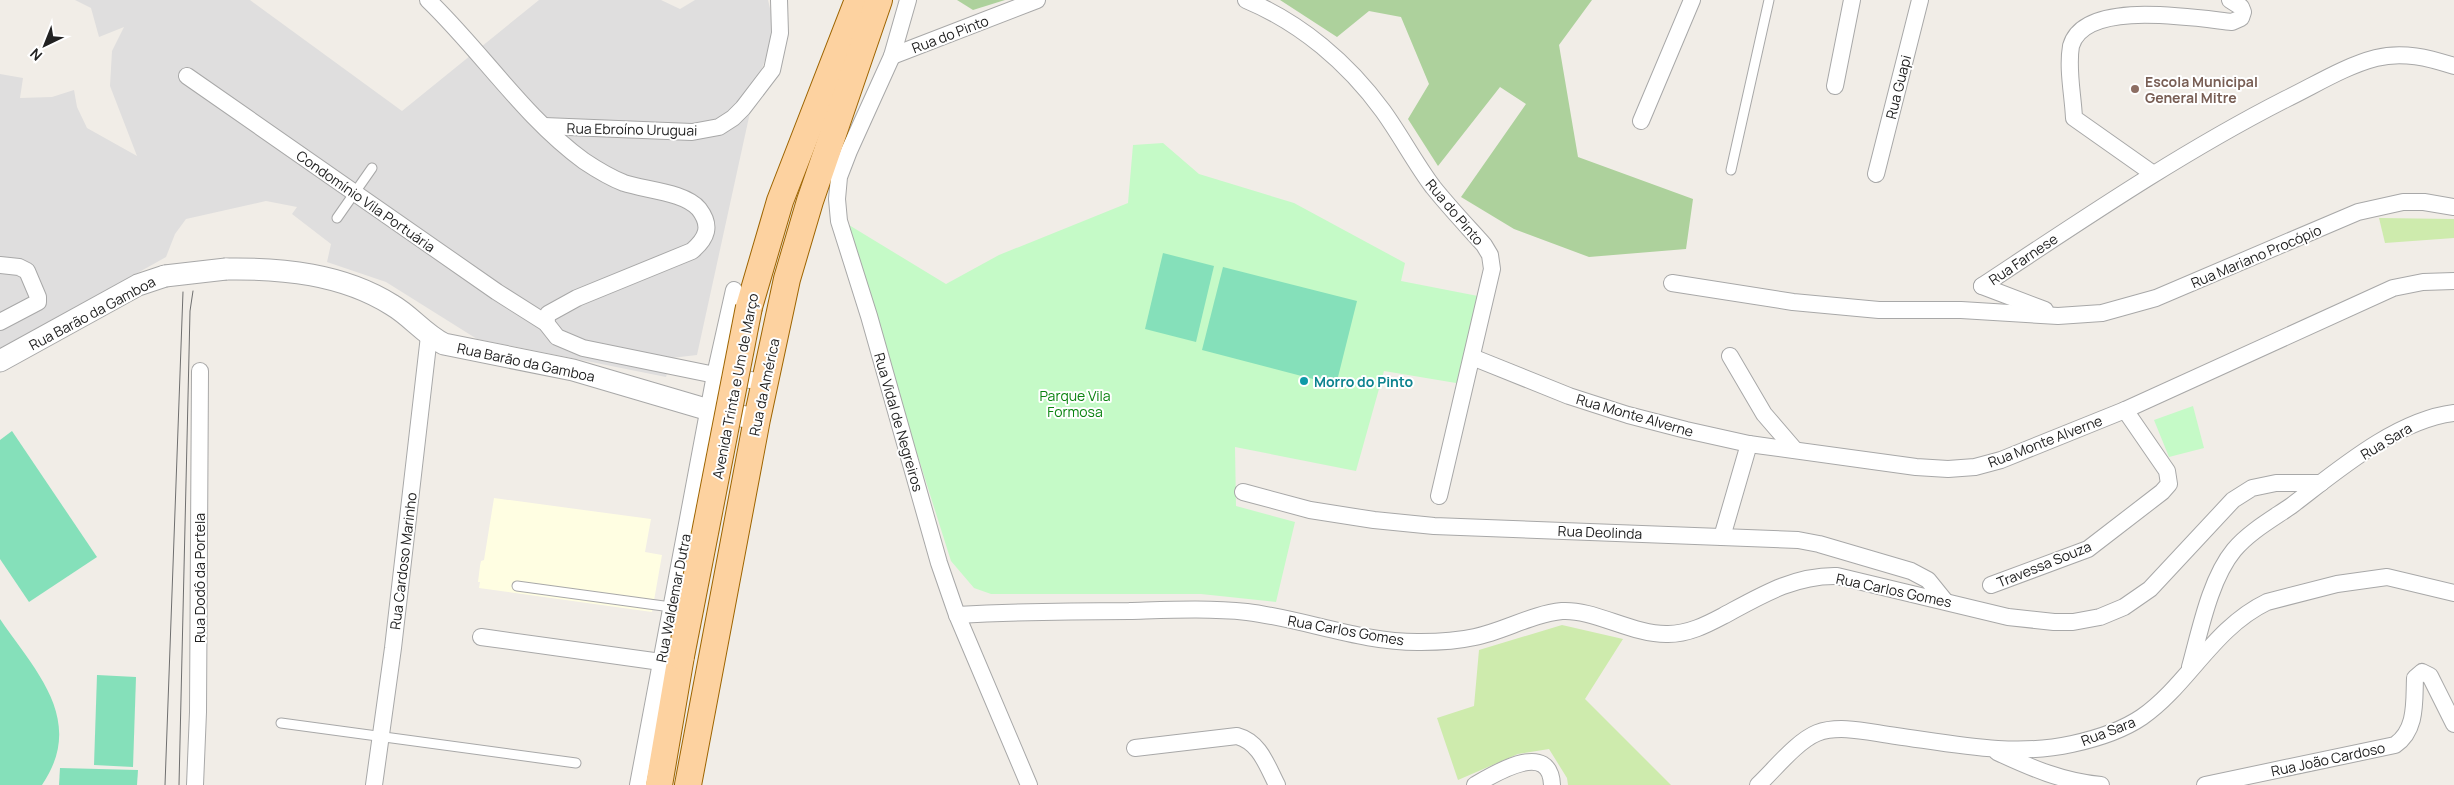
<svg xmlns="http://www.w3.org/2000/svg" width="2454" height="785" viewBox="0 0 2454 785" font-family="Manrope,sans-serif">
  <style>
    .residential { fill: #dfdede }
    .education { fill: #fffee2 }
    .grass { fill: #ceebad }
    .forest { fill: #add19c }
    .park { fill: #c5fac7 }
    .pitch { fill: #85e0ba }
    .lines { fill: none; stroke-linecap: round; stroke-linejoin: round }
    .service-casing { stroke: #a8a8a8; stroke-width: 11 }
    .minor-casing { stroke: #a8a8a8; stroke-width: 18 }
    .tertiary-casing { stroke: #a8a8a8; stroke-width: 23 }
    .primary-casing { stroke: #9d6400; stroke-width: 28 }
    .service { stroke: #fff; stroke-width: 9 }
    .minor { stroke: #fff; stroke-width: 16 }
    .tertiary { stroke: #fff; stroke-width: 21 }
    .primary { stroke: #fdd2a0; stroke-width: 26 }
    .tram { stroke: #6f6f6f; stroke-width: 1 }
    .tertiary-bridge-casing { stroke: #a8a8a8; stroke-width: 23; stroke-linecap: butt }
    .primary-bridge-casing { stroke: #9d6400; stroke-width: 28; stroke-linecap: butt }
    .tertiary-bridge { stroke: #fff; stroke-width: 21 }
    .primary-bridge { stroke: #fdd2a0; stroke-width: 26 }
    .education-dot { fill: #8d6e63; stroke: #fff; stroke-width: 2 }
    .culture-dot { fill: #0f9aa8; stroke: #fff; stroke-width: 2 }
    .labels { text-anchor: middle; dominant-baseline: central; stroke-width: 4; stroke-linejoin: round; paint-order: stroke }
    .street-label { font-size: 14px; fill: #212121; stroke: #fff }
    .education-label { font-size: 14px; font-weight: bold; fill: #785e54; stroke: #fff; text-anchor: start }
    .culture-label { font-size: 14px; font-weight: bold; fill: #0d838f; stroke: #fff; text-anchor: start }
    .park-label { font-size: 14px; fill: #0a8310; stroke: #fff }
  </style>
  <rect width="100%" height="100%" fill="#f1ede7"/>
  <!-- residential -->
  <path class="residential" d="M75,0H250L402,111L539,0H661L680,9L695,0H768L772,17L770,46L756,85L697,355L671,358L666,377L477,339L386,282L327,262L331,244L292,214L297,207L266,201L186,219L175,234L166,257L0,350V74L23,78L20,98L52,97L74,90L77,107L87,128L137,156L110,86L112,51L124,27L99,37L91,8Z"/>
  <!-- education -->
  <path class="education" d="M494,498L651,519L645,552L662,555L652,612L479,588L480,582H478L480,566L481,561L484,560Z"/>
  <!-- grass -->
  <g class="grass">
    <path d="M2379,218L2454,219V238L2385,243Z"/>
    <path d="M1562,625L1623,639L1585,699L1671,785H1568L1567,778L1549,749L1518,754L1458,780L1437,718L1474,706L1479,650Z"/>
  </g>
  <!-- forest -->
  <g class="forest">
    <path d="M957,0H1005L973,10Z"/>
    <path d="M1280,0H1592L1559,45L1578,157L1693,199L1686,249L1589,257L1514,229L1461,197L1526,104L1500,87L1438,166L1408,119L1429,84L1401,17L1369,11L1337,37Z"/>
  </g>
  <!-- park -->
  <g class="park">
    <path d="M1163,143L1199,174L1294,203L1405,263L1401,281L1483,297L1462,384L1384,371L1356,471L1235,447L1236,506L1295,522L1276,602L1201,594H991L974,588L951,561L844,222L946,284L999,255L1128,203L1133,145Z"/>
    <path d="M2193,406L2204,448L2169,457L2154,420Z"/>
  </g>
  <!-- pitch -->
  <g class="pitch">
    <path d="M1163,253L1214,266L1196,342L1145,329Z"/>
    <path d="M1223,267L1357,301L1336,385L1202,350Z"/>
    <path d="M12,431L97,557L29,602L0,559V440Z"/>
    <path d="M0,619C36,672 86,720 42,785H0Z"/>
    <path d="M97,675L136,677L133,767L94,765Z"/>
    <path d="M60,768L138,770L137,785H59Z"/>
  </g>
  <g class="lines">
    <!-- service casing -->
    <g class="service-casing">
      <g id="service">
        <path d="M1731,170L1769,0"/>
        <path d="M337,218L372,168"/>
        <path d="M517,586L671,607"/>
        <path d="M281,723L576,763"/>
      </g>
    </g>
    <!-- minor casing -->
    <g class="minor-casing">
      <g id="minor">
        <path d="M428,0C482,52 524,117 584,161C596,169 611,178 624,183C645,190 685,192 699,209C712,226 707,238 692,251L577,298L548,314L546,323"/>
        <path d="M908,0L892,56L849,151L839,177L837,199L839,221L869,316L939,563L957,615L1029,785"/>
        <path d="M1246,0C1301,23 1348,63 1383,111C1401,136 1415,163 1433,187C1449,207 1467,226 1484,245L1490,255L1492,269L1439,496"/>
        <path d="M892,56L1037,0"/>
        <path d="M187,76L497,292L546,323L557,337L583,348L715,375L765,382"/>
        <path d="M1835,86L1852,0"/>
        <path d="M1641,121L1692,0"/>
        <path d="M544,126L692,132L719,127L733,118L743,108L772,70L780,33L779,0"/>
        <path d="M2152,173L2074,118C2073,95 2067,69 2071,46C2084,0 2187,17 2232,22L2241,18L2243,12L2241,7L2230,0"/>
        <path d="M1876,174L1920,0"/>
        <path d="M0,265L19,267L27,271L38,297V302L0,322"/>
        <path d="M1672,283L1793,302L1879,310H1961L2058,316L2102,313L2156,298L2358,212L2403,202H2424L2454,207"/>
        <path d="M1982,286C2082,220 2180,153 2286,99C2315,85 2345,66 2376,58C2403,51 2429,58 2454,66"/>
        <path d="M1982,286L2045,310"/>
        <path d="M1730,356L1764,414L1795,450"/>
        <path d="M1472,357L1569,396L1628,415L1686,430L1749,444L1916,467L1948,469L1975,467L2001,460L2125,410L2393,288L2423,282L2454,281"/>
        <path d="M1243,492L1310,510L1374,520L1434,526L1798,540L1819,544L1911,571L1928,580L1945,601"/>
        <path d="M1722,537L1749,444"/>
        <path d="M1991,585L2088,549L2162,492L2169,484L2167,471L2125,410"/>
        <path d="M957,615C1014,612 1071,611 1129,611C1168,610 1208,608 1247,612C1305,619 1362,643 1421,642C1439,642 1457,641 1475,637C1504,631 1532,614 1562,611C1594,609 1633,635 1668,634C1688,634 1706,625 1723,616C1760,596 1794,575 1837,576L2008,617L2054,622H2073L2100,617L2124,607L2150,589L2233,500L2252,488L2276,483H2321"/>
        <path d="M481,637L661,662"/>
        <path d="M2190,667C2200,631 2210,579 2234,550C2249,532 2272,519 2291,506C2337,471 2396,420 2454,413"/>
        <path d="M1135,748L1237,736C1260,742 1267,766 1277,785"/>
        <path d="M1997,752C2031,768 2064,782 2101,785"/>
        <path d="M195,785L198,712L200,371"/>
        <path d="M374,785L393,648L429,336"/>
        <path d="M638,785L715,375L734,290"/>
        <path d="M1475,785C1494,774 1550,739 1552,785"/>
        <path d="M1758,785C1774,770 1797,741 1817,733C1841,724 1871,733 1896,736C1954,744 2014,757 2072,744C2095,739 2123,730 2142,717C2188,685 2213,628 2267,602L2337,584L2387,577L2454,593"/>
        <path d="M2205,785L2395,745C2417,730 2414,702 2415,678L2422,672L2430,676L2454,724"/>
      </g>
    </g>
    <!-- tertiary casing -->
    <g class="tertiary-casing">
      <g id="tertiary">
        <path d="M226,269C282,268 343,274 392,305C411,316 424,334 444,344L573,370L709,410L757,419"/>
        <path d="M0,361L138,285L165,276"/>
      </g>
    </g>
    <!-- primary casing -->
    <g class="primary-casing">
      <g id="primary">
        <path d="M749,307L780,201L858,0"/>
        <path d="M659,785L681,656"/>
        <path d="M688,785L757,419L787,279L810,201L879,0"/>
      </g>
    </g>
    <!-- service -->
    <use href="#service" class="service"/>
    <!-- minor -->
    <use href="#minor" class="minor"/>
    <!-- tertiary -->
    <use href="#tertiary" class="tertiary"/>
    <!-- primary -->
    <use href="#primary" class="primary"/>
    <!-- tram -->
    <g class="tram">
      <path d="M165,785L183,292"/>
      <path d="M179,785L190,311L193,291"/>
    </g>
    <!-- tertiary-bridge casing -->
    <g class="tertiary-bridge-casing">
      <path id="tertiary-bridge" d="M165,276L226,269"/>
    </g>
    <!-- primary-bridge casing -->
    <g class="primary-bridge-casing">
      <path id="primary-bridge" d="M681,656L749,307"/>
    </g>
    <!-- tertiary-bridge -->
    <use href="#tertiary-bridge" class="tertiary-bridge"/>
    <!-- primary-bridge -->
    <use href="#primary-bridge" class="primary-bridge"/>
  </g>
  <!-- markers -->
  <circle class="education-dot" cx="2135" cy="89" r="5"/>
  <circle class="culture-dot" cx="1304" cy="381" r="5"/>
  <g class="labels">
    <!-- street labels -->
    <g class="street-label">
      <text transform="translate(950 34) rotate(-21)">Rua do Pinto</text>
      <text transform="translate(1898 87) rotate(-76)">Rua Guapi</text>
      <text transform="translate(632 129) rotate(1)">Rua Ebroíno Uruguai</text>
      <text transform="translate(366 201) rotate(35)">Condomínio Vila Portuária</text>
      <text transform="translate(1455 212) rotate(50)">Rua do Pinto</text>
      <text transform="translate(2256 256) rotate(-23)">Rua Mariano Procópio</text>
      <text transform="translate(2023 259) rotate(-34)">Rua Farnese</text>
      <text transform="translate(92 313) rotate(-28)">Rua Barão da Gamboa</text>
      <text transform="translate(526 362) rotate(12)">Rua Barão da Gamboa</text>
      <text transform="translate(735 386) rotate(-79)">Avenida Trinta e Um de Março</text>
      <text transform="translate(764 387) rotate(-78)">Rua da América</text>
      <text transform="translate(1635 415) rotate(16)">Rua Monte Alverne</text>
      <text transform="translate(899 422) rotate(74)">Rua Vidal de Negreiros</text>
      <text transform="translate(2045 441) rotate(-21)">Rua Monte Alverne</text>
      <text transform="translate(2386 441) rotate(-31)">Rua Sara</text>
      <text transform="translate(1600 532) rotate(2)">Rua Deolinda</text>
      <text transform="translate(403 561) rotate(-83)">Rua Cardoso Marinho</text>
      <text transform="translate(2044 564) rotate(-22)">Travessa Souza</text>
      <text transform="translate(199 578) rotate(-90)">Rua Dodô da Portela</text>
      <text transform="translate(1894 590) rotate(12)">Rua Carlos Gomes</text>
      <text transform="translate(673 598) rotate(-79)">Rua Waldemar Dutra</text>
      <text transform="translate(1346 630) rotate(10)">Rua Carlos Gomes</text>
      <text transform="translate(2108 731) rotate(-21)">Rua Sara</text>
      <text transform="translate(2328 759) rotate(-12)">Rua João Cardoso</text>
    </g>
    <!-- education labels -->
    <g class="education-label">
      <text x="2145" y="81">Escola Municipal<tspan x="2145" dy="16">General Mitre</tspan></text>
    </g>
    <!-- culture labels -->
    <g class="culture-label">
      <text x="1314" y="381">Morro do Pinto</text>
    </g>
    <!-- park labels -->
    <g class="park-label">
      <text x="1075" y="395">Parque Vila<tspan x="1075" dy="16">Formosa</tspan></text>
    </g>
  </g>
  <!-- north arrow -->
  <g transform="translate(45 45) rotate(223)" stroke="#ffffff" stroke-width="4" paint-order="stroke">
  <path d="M0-4L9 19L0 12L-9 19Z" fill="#212121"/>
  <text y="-8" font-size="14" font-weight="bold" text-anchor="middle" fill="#212121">N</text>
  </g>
</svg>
